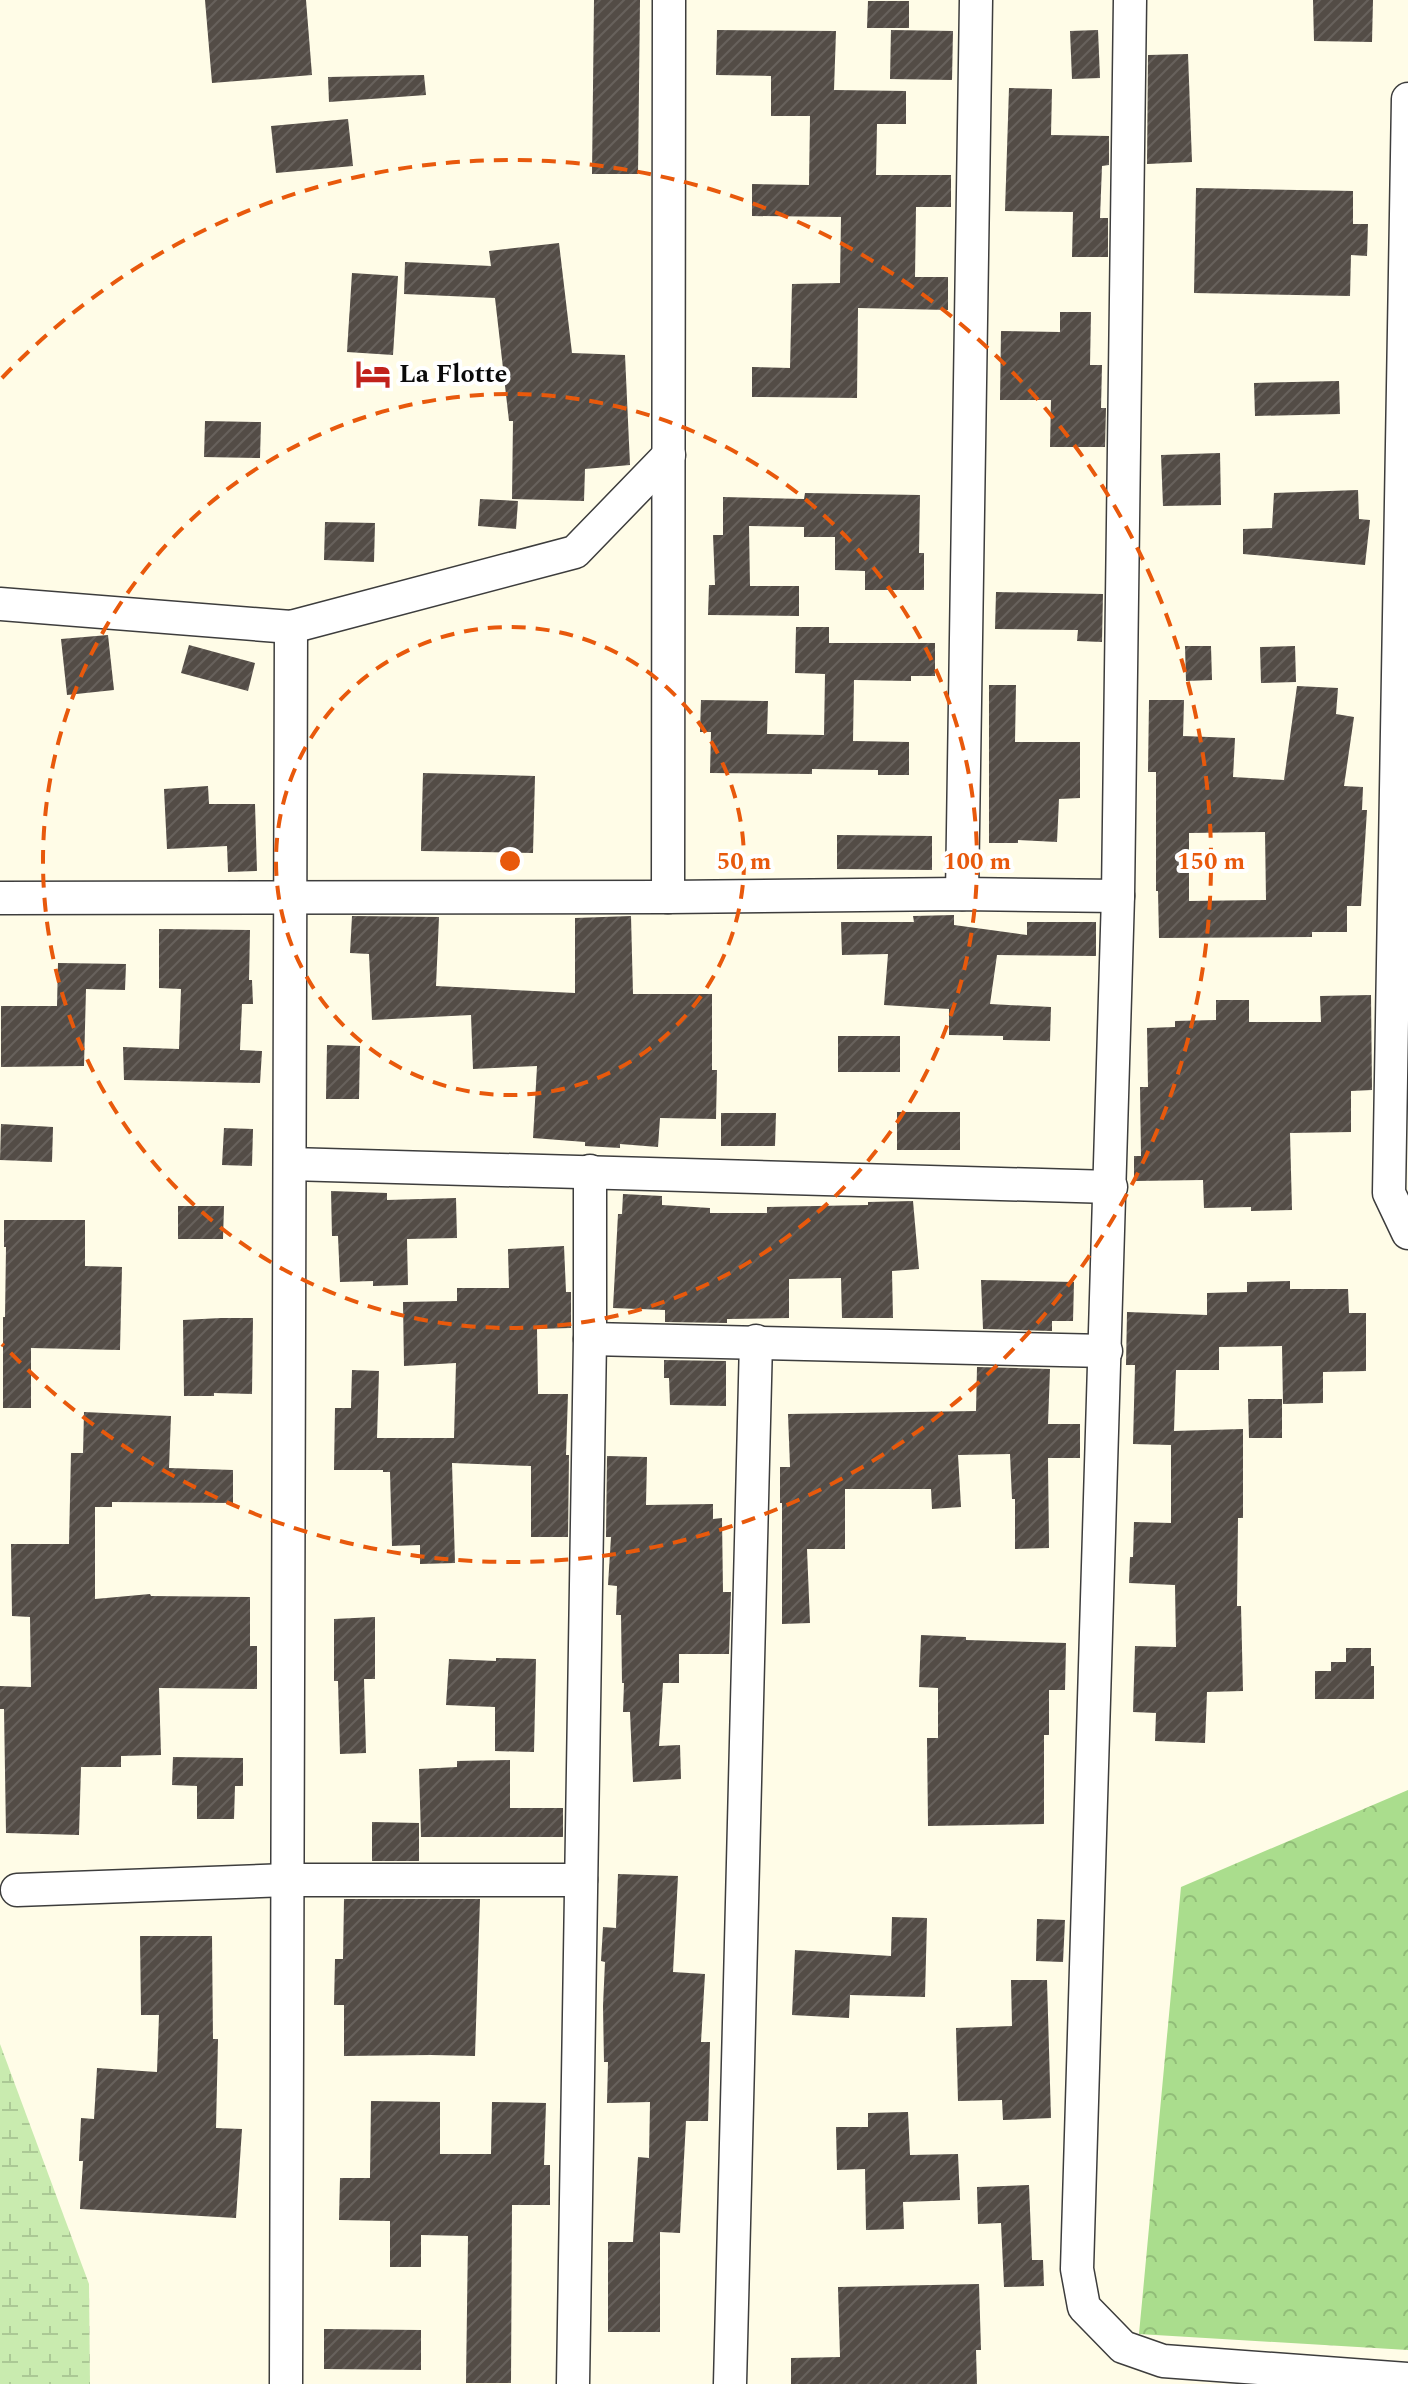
<svg xmlns="http://www.w3.org/2000/svg" width="1408" height="2384" viewBox="0 0 1408 2384" font-family="Spectral,serif">
  <style>
    .forest { fill: url(#forest-crowns) }
    .wetland { fill: url(#wetland-marsh) }
    .building { fill: url(#building-hatch); fill-rule: evenodd }
    .lines { fill: none; stroke-linecap: round; stroke-linejoin: round }
    .street-casing { stroke: #3d3d3d; stroke-width: 35 }
    .street { stroke: #fff; stroke-width: 32 }
    .ring { fill: none; stroke: #e8590c; stroke-width: 4; stroke-dasharray: 14 10 }
    .labels { text-anchor: middle; dominant-baseline: central; stroke-width: 8; stroke-linejoin: round; paint-order: stroke }
    .poi-label { font-size: 26px; font-weight: bold; fill: #0a0a0a; stroke: #fff; text-anchor: start }
    .centre { fill: #e8590c; stroke: #fff; stroke-width: 4 }
    .ring-label { font-size: 24px; text-anchor: middle; font-weight: bold; fill: #e8590c; stroke: #fff; stroke-width: 8; stroke-linejoin: round; paint-order: stroke }
  </style>
  <defs>
    <pattern id="forest-crowns" width="20" height="18" patternUnits="userSpaceOnUse" patternTransform="scale(2)"><rect width="20" height="18" fill="#aadd8d"/><path d="M2 6a3 3 0 1 1 6 0M12 15a3 3 0 1 1 6 0" fill="none" stroke="#91bc78"/></pattern>
    <pattern id="wetland-marsh" width="20" height="14" patternUnits="userSpaceOnUse" patternTransform="scale(2)"><rect width="20" height="14" fill="#c9ebaf"/><path d="M1 5h8M5 5V1M11 12h8M15 12V8" fill="none" stroke="#abc895"/></pattern>
    <pattern id="building-hatch" width="6" height="6" patternUnits="userSpaceOnUse" patternTransform="scale(2)"><rect width="6" height="6" fill="#534c46"/><path d="M-1 1l2-2M0 6l6-6M5 7l2-2" fill="none" stroke="#67615c"/></pattern>
  </defs>
  <rect width="100%" height="100%" fill="#fffce7"/>
  <!-- forest -->
  <path class="forest" d="M1408,1790V2350L1139,2334L1181,1887Z"/>
  <!-- wetland -->
  <path class="wetland" d="M0,2044L89,2284L90,2384H0Z"/>
  <!-- building -->
  <g class="building">
    <path d="M205,0H306L312,75L212,83Z"/>
    <path d="M594,0H640L638,174H592Z"/>
    <path d="M1313,0H1373L1372,42L1314,41Z"/>
    <path d="M868,1H909V28H867Z"/>
    <path d="M717,30L836,31L834,90L906,91V124H877L876,175H951V207H916L915,277H948V310L858,308L857,398L752,397V367L790,368L792,284L840,283L841,217L752,216V184L809,185L810,116H771V76L716,75Z"/>
    <path d="M891,30L953,31L952,80L890,79Z"/>
    <path d="M1098,30L1100,78L1072,79L1070,31Z"/>
    <path d="M1188,54L1192,162L1147,164L1148,55Z"/>
    <path d="M424,75L426,95L329,102L328,77Z"/>
    <path d="M1009,88L1052,89L1051,135L1109,136V165L1102,166L1100,218H1108V257H1072L1073,212L1005,211Z"/>
    <path d="M348,119L353,166L276,173L271,126Z"/>
    <path d="M1196,188L1353,191V224H1368L1367,256L1351,255L1350,296L1194,293Z"/>
    <path d="M559,243L572,353L625,355L630,465L585,469L584,501L512,499L513,421H509L495,298L404,294L405,262L491,266L489,251Z"/>
    <path d="M352,273L398,276L393,355L347,352Z"/>
    <path d="M1060,312H1091L1090,365H1102L1101,408H1106L1105,447H1050L1051,400H1000L1001,331L1060,332Z"/>
    <path d="M1339,381L1340,414L1255,416L1254,383Z"/>
    <path d="M205,421L261,422L260,458L204,457Z"/>
    <path d="M1220,453L1221,505L1163,506L1161,455Z"/>
    <path d="M1358,490L1359,519L1370,520L1365,565L1243,554V529L1272,528L1274,493Z"/>
    <path d="M805,493L920,495L919,553H924V590H865V571L835,570V537H804V527L749,526L750,586H799V616L708,615L709,585H715L713,535H723V497L804,499Z"/>
    <path d="M480,499L518,501L516,529L478,526Z"/>
    <path d="M325,522L375,523L374,562L324,560Z"/>
    <path d="M996,592L1103,594L1102,642L1077,641L1078,630L995,629Z"/>
    <path d="M796,627H829V643H935V676H911V681L854,680L853,741L909,742V775H878V770L812,769V774L710,773L711,732H700L701,700L768,701L767,734L824,735L825,674L795,673Z"/>
    <path d="M108,635L114,690L67,695L61,639Z"/>
    <path d="M189,645L255,663L248,691L181,673Z"/>
    <path d="M1185,646H1211L1212,680L1186,681Z"/>
    <path d="M1295,646L1296,682L1261,683L1260,647Z"/>
    <path d="M989,685H1016L1015,742H1080V798L1059,799L1057,842L1018,840V843H989Z"/>
    <path d="M1297,686L1338,688L1336,714L1354,717L1344,786L1363,787L1362,810H1367L1361,906H1347V932H1312V937L1159,938L1158,891H1156V772H1148L1149,700H1184L1183,736L1235,738L1233,777L1284,780ZM1265,832L1266,900L1189,901V833Z"/>
    <path d="M423,773L535,776L533,853L421,851Z"/>
    <path d="M208,786L209,804H255L257,871L228,872L227,846L167,849L164,789Z"/>
    <path d="M837,835L932,836V870L837,869Z"/>
    <path d="M954,915V925L1027,935V922H1096V956L997,955L990,1004L1051,1007L1050,1041L1003,1040V1036L949,1035V1009L884,1005L888,954L842,955L841,922H914L913,916Z"/>
    <path d="M352,916L439,917L436,986L575,993V918L631,916L633,994H712V1070H717L716,1119L660,1118L658,1147L620,1144V1148L585,1146V1142L533,1138L537,1066L473,1069L471,1015L372,1020L369,954L350,953Z"/>
    <path d="M159,929L250,930L249,980H252L253,1004H242L240,1050L262,1051L260,1083L124,1080L123,1047L179,1049L181,989L159,988Z"/>
    <path d="M58,963L126,964L125,990L86,989L84,1066L1,1067V1006H57Z"/>
    <path d="M1371,995L1372,1090L1351,1091V1132L1290,1133L1292,1210L1251,1211V1207L1204,1208L1203,1180L1134,1181V1156H1141L1140,1087H1148L1147,1028L1175,1027V1021L1216,1020V1000H1249V1022H1321L1320,996Z"/>
    <rect x="838" y="1036" width="62" height="36"/>
    <path d="M327,1045L360,1046L359,1099H326Z"/>
    <rect x="897" y="1112" width="63" height="38"/>
    <path d="M721,1113H776L775,1146H721Z"/>
    <path d="M1,1124L53,1127L52,1162L0,1160Z"/>
    <path d="M224,1128L253,1129L252,1166L222,1165Z"/>
    <path d="M331,1191L387,1193V1200L456,1198L457,1238L407,1239L408,1285L373,1286V1281L340,1282L338,1236H332Z"/>
    <path d="M623,1194L662,1196V1205L710,1208V1213H767V1207L868,1205V1202L913,1201L919,1269L892,1271L893,1318H842L841,1278L789,1279V1318L727,1319V1323L665,1322V1310L613,1308L618,1214H622Z"/>
    <path d="M178,1206H224L223,1239H178Z"/>
    <path d="M4,1220H85V1266L122,1267L120,1350L31,1348V1408H3V1317H5L6,1247H4Z"/>
    <path d="M564,1246L566,1292H571V1328L537,1329L538,1394H568L566,1455H569L568,1537H531V1466L452,1463L455,1563L420,1564V1545L392,1546L390,1472H383V1470H334L335,1408H351L352,1370L379,1371L377,1438H454L456,1363L404,1366L403,1302L457,1301V1288H509L508,1249Z"/>
    <path d="M981,1280L1074,1282L1073,1321H1052V1331L983,1329Z"/>
    <path d="M1290,1281V1289H1348L1349,1313H1366V1371L1323,1372V1403L1283,1404L1282,1346L1219,1347V1370H1176L1174,1431L1243,1429V1518H1238L1237,1606H1241L1243,1691L1207,1692L1205,1743L1155,1741L1156,1713L1133,1712L1135,1646L1176,1647L1175,1585L1129,1583L1130,1557H1133L1134,1522L1171,1523V1445L1133,1444L1135,1365H1126L1127,1312L1207,1315V1293L1247,1292V1282Z"/>
    <path d="M221,1318H253L252,1394L214,1393V1396H184L183,1320Z"/>
    <path d="M664,1360L726,1361V1406L670,1405L669,1378H664Z"/>
    <path d="M977,1367L1050,1369L1048,1424H1080V1458H1048L1049,1548L1015,1549V1499H1012L1010,1454L958,1455L961,1507L932,1509L931,1489H845V1549H807L810,1623L782,1624V1503H780V1467H790L788,1414L976,1411Z"/>
    <path d="M1248,1399H1282V1438H1249Z"/>
    <path d="M84,1412L171,1416L169,1468L233,1470V1503L112,1502V1507H95V1599L150,1594L151,1596L250,1597V1646H257V1689L159,1688L161,1755L121,1756V1767H81L79,1835L6,1833L4,1709H0V1686L31,1687L30,1617L12,1616L11,1544H69L71,1453H83Z"/>
    <path d="M607,1456L647,1457L646,1505L713,1504V1519L722,1518L723,1592H731L729,1654H679V1683H663L659,1746L680,1745L681,1779L633,1782L630,1712H623L624,1683H622L621,1615H616L617,1586L608,1585L611,1537H606Z"/>
    <path d="M375,1617V1679H364L366,1753L340,1754L338,1681H334V1619Z"/>
    <path d="M921,1635L966,1637V1640L1066,1643L1065,1690H1049V1735H1044V1824L928,1826L927,1738H938V1688L919,1687Z"/>
    <path d="M1346,1648H1371V1666H1374V1699H1315V1671H1331V1662H1346Z"/>
    <path d="M496,1658L536,1659L534,1752L495,1751V1707L446,1705L449,1659L496,1661Z"/>
    <path d="M173,1757L243,1758V1786H235L234,1819H197V1786L172,1785Z"/>
    <path d="M510,1760V1808H563V1837H421L419,1769L457,1767V1761Z"/>
    <path d="M372,1822L419,1823V1861H372Z"/>
    <path d="M618,1874L678,1876L673,1972L705,1974L701,2042H710L708,2121H686L680,2233L660,2232V2332H608V2242H633L638,2157L649,2158L650,2102L607,2103L608,2062H604L603,2006L605,1962L601,1961L603,1927L616,1928Z"/>
    <path d="M344,1899H480L475,2056L431,2055L344,2056V2005H334L335,1959H343Z"/>
    <path d="M892,1917L927,1918L925,1997L850,1995L849,2018L792,2015L795,1950L891,1956Z"/>
    <path d="M1037,1919L1065,1920L1063,1962L1036,1961Z"/>
    <path d="M140,1936H212L213,2039H218L216,2128L242,2129L236,2218L80,2209L83,2161H79L81,2118L94,2119L97,2068L157,2072L159,2015H141Z"/>
    <path d="M1011,1980H1047L1051,2118L1003,2120L1002,2100L958,2101L956,2028L1012,2026Z"/>
    <path d="M371,2101L440,2102V2154H491L492,2102L546,2103L544,2165H550V2205H512L511,2383H466L468,2236L421,2235V2267H390V2221L339,2220L340,2178H370Z"/>
    <path d="M908,2112L910,2155L958,2154L960,2200L903,2202L904,2229L866,2230L865,2169L837,2170L836,2127H868V2113Z"/>
    <path d="M1029,2185L1032,2260H1043L1044,2286L1004,2287L1001,2223L978,2224L977,2187Z"/>
    <path d="M979,2284L981,2350H976L977,2384H791V2358L840,2357L838,2287Z"/>
    <path d="M324,2329L421,2330V2370L324,2369Z"/>
  </g>
  <g class="lines">
    <!-- street casing -->
    <g class="street-casing">
      <g id="street">
        <path d="M1130,0L1118,896L1077,2269L1084,2307L1123,2347L1163,2361L1408,2379"/>
        <path d="M1408,99L1389,1193L1408,1233"/>
        <path d="M0,604L291,627L575,552L669,455"/>
        <path d="M962,894L976,0"/>
        <path d="M668,897L669,0"/>
        <path d="M0,898L668,897L962,894L1118,896"/>
        <path d="M290,1164L1111,1187"/>
        <path d="M590,1339L1106,1351"/>
        <path d="M17,1890L287,1880H581"/>
        <path d="M286,2384L291,627"/>
        <path d="M573,2384L590,1339V1171"/>
        <path d="M730,2384L756,1341"/>
      </g>
    </g>
    <!-- street -->
    <use href="#street" class="street"/>
  </g>
  <!-- distance rings -->
  <g class="ring">
    <circle cx="510" cy="861" r="234"/>
    <circle cx="510" cy="861" r="467"/>
    <path d="M2 378A701 701 0 1 1 2 1344"/>
  </g>
  <!-- icons -->
  <defs>
    <g id="hotel-bare" transform="scale(2.76)"><path d="M-6-4.5h1.5V1H6V5H4.5V3h-9V5H-6ZM-4 0a1.8 1.8 0 1 1 3.6 0ZM.5 0V-2.5h3Q6-2.5 6 0Z" fill="#c1221b" stroke="#fff" stroke-width="2.5" paint-order="stroke"/></g>
  </defs>
  <g fill-rule="evenodd">
    <use href="#hotel-bare" x="373" y="374"/>
  </g>
  <g class="labels">
    <!-- poi labels -->
    <g class="poi-label">
      <text x="399" y="374">La Flotte</text>
    </g>
  </g>
  <circle cx="510" cy="861" r="12" class="centre"/>
  <g class="ring-label">
    <text x="744" y="869">50 m</text>
    <text x="977" y="869">100 m</text>
    <text x="1211" y="869">150 m</text>
  </g>
</svg>
